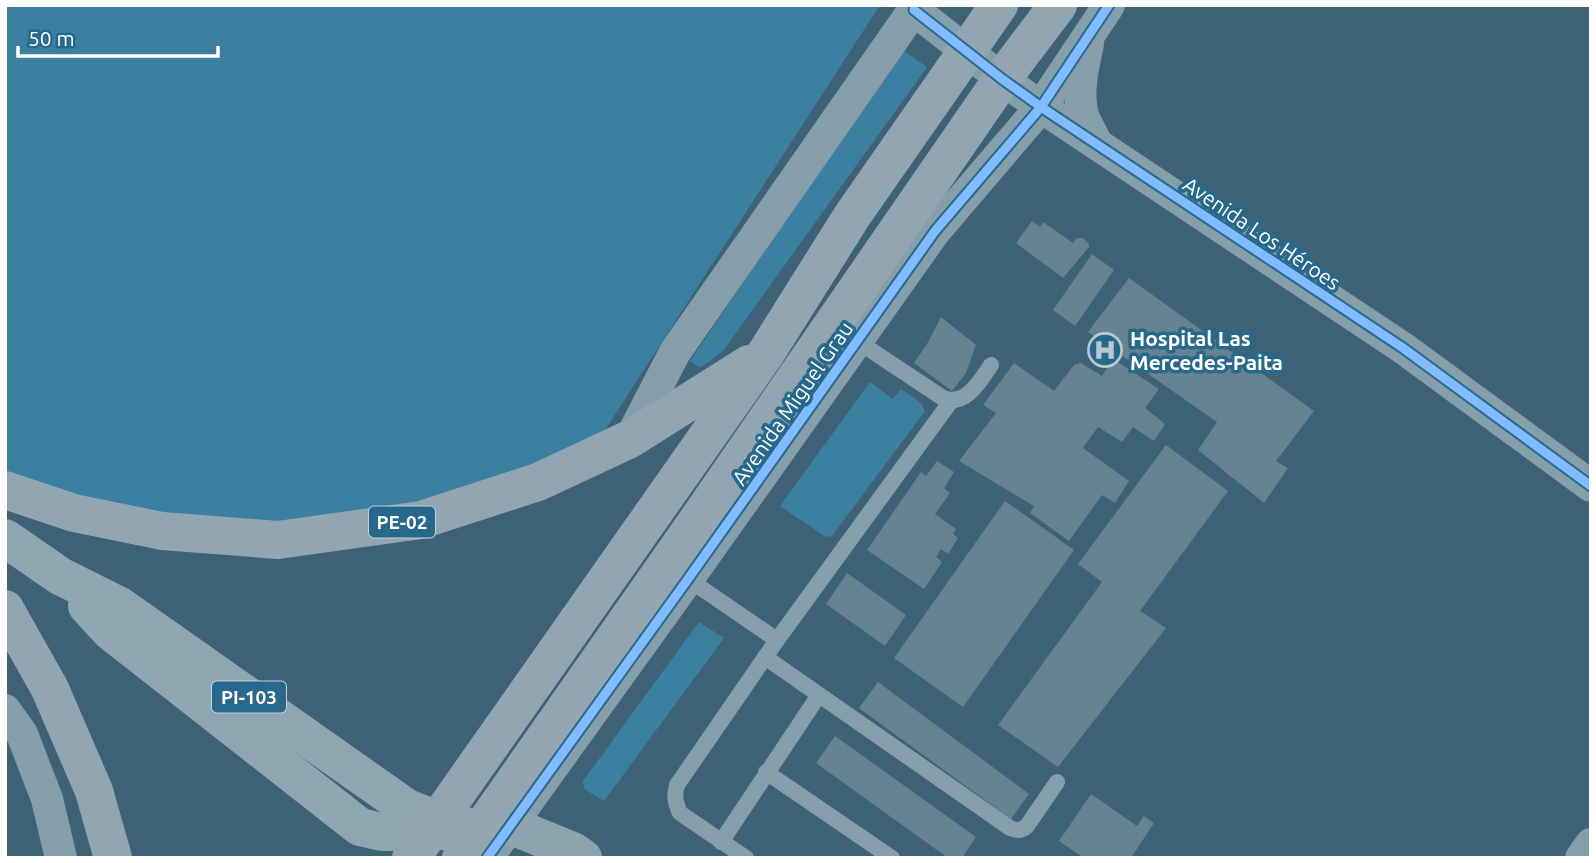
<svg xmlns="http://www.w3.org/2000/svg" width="1596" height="863" viewBox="0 0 1596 863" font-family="Ubuntu,sans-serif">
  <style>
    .green { fill: #3b80a1 }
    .building { fill: #678290 }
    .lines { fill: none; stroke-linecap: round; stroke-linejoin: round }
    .lane { stroke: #859ea9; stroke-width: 16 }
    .street { stroke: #859ea9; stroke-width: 32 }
    .secondary { stroke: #8da3ae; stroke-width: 38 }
    .primary { stroke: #90a6b0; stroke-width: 38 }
    .highway { stroke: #91a6b1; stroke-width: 38 }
    .cycleway-casing { stroke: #27698c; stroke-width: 13 }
    .cycleway { stroke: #80bcff; stroke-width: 9 }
    .labels { text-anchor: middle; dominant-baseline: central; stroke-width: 7; stroke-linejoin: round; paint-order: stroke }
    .shield { fill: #27698c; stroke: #bed2dc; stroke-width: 2 }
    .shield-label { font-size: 19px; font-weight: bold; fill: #fff }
    .street-label { font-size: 21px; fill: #fff; stroke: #27698c }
    .poi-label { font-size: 21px; font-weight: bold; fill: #fff; stroke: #27698c; text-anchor: start }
  </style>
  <rect width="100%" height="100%" fill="#3e6275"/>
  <!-- green -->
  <g class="green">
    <path d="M5,5H880L605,430L532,470L420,506L274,525L159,517L5,477Z"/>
    <path d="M901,49L927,67L723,351L700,368L690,361Z"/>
    <path d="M870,382L893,399L901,389C909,395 922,400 925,411L832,536L826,537L780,506Z"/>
    <path d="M699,622L724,638L604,801L584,789L583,781Z"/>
  </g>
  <!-- building -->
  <g class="building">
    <path d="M1032,221L1040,227L1043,222L1073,243L1076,239L1079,238H1083L1089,244V247L1063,278L1016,243Z"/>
    <path d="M1092,254L1114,270L1075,326L1053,310Z"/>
    <path d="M1129,278L1314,411L1276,461L1288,468L1264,503L1198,450L1217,422L1088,332Z"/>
    <path d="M941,317L976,345L966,373L952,391L914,363L927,344Z"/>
    <path d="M1113,359L1159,389L1145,408L1165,424L1154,441L1133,427L1122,442L1098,427L1083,448L1129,481L1115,503L1102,495L1069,541L1030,513L1034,506L959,461L996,413L983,405L1014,363L1054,391L1074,365L1081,363L1102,376Z"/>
    <path d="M1166,445L1228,491L1140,611L1166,628L1058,767L998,725L1102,582L1078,564Z"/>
    <path d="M937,461L954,472L944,488L950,493L935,514L956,529L953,534L958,538L948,554L941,549L936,557L942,562L924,589L867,550L921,472L926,476Z"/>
    <path d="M1005,501L1074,550L963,707L894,658Z"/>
    <path d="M847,573L906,615L885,646L826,604Z"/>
    <path d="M878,682L1029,794L1011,819L859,708Z"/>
    <path d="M835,736L976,837L962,858H948L816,763Z"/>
    <path d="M1091,794L1137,826L1144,816L1154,823L1131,858H1084L1059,841Z"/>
  </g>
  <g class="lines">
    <!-- lane -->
    <g class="lane">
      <path d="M857,341L943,398C966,407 980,381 991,365"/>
      <path d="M688,579L777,640"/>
      <path d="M765,657L1010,828C1017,831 1021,831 1027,826L1057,782"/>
      <path d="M766,772L892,858"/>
      <path d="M721,842L819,695"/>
      <path d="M746,858L680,813C675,802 674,796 677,785L777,640L951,401"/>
    </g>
    <!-- street -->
    <g class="street">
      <path d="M914,10L1002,79L1041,107L1403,348L1591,486"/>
      <path d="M1088,44C1083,67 1076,96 1084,118C1088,127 1093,136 1097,144"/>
      <path d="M630,439L675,352L917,5"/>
      <path d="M5,710L22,734L47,799L61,858"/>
      <path d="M487,858L688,579L935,231L1041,107L1109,5"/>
      <path d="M1581,858L1591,844"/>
    </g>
    <!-- secondary -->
    <path class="secondary" d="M481,829L509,825L573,851L583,858"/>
    <!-- primary -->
    <g class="primary">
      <path d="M5,538L60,576L120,606L407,808L437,820L481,829"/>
      <path d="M87,606L110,631L360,827L382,832L448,831"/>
    </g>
    <!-- highway -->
    <g class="highway">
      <path d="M5,490L74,513L162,531L278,540L421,520L538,482L630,439L749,364"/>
      <path d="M5,609L50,689L94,791L113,858"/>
      <path d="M411,858L766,353L852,216L999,5"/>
      <path d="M461,858L693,527L1002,79L1058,5"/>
    </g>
    <!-- cycleway casing -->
    <g class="cycleway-casing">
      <g id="cycleway">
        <path d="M914,10L1002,79L1041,107L1403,348L1591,486"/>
        <path d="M487,858L688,579L935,231L1041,107L1109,5"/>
      </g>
    </g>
    <!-- cycleway -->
    <use href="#cycleway" class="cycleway"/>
  </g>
  <!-- icons -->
  <defs>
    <g id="hospital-ring" transform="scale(1.75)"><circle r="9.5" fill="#27698c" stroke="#bbc8cf" stroke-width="1.5"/><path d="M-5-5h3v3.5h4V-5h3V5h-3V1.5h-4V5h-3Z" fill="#bbc8cf"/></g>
  </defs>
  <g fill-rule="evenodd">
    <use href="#hospital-ring" x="1105" y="350"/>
  </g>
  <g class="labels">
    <!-- shield labels -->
    <g class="shield">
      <rect x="369" y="506.5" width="66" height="31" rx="5"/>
      <rect x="212" y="681.5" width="74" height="31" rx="5"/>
    </g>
    <g class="shield-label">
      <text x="402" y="522">PE-02</text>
      <text x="249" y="697">PI-103</text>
    </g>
    <!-- street labels -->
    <g class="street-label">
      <text transform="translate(1262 233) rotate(34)">Avenida Los Héroes</text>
      <text transform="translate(792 403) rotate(-55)">Avenida Miguel Grau</text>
    </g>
    <!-- poi labels -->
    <g class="poi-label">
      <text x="1130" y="338">Hospital Las<tspan x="1130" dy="24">Mercedes-Paita</tspan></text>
    </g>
  </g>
  <!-- border -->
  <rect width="1596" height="863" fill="none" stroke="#ffffff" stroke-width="14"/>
  <!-- scale -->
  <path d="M18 46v10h200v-10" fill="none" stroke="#ffffff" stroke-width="3.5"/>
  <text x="28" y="46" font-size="21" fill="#ffffff" stroke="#27698c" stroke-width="5" paint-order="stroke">50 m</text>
</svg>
